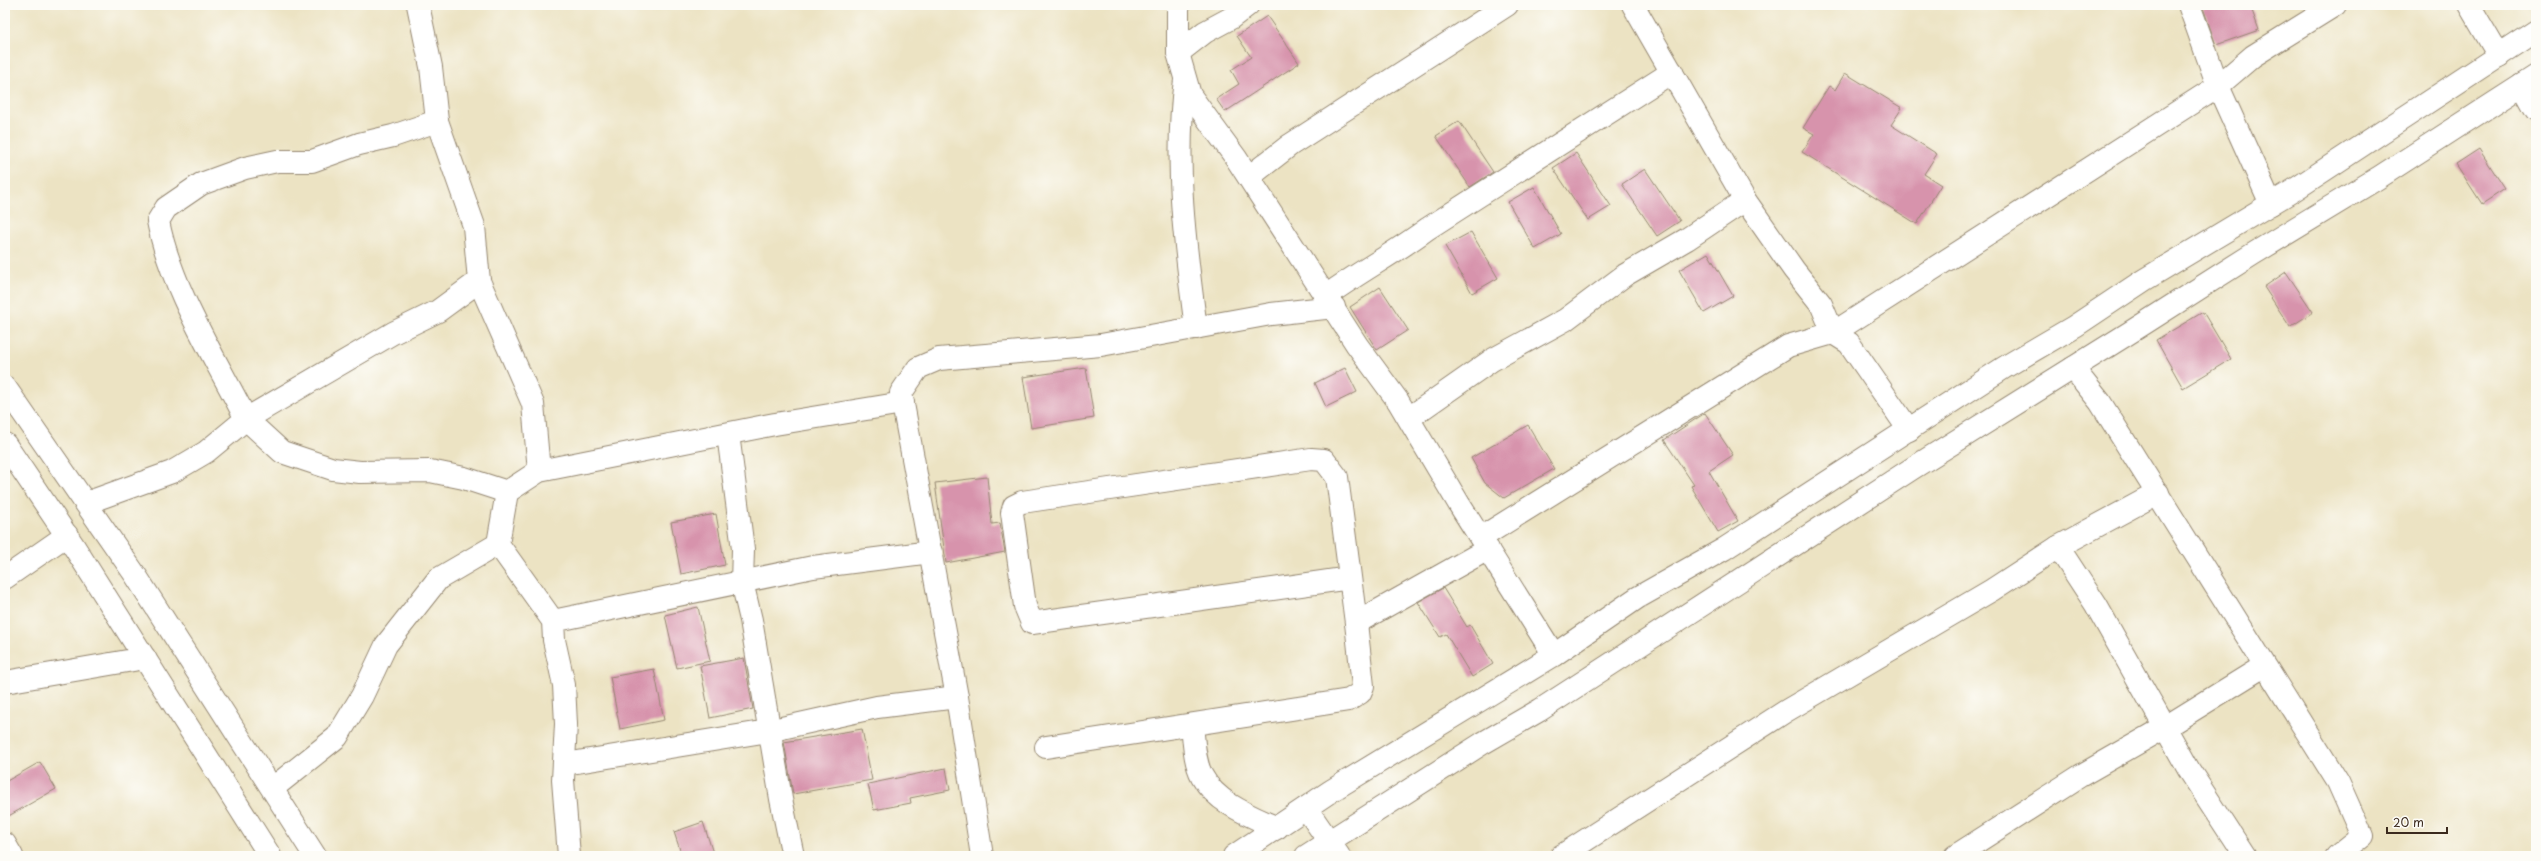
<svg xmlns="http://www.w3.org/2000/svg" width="2541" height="861" viewBox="0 0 2541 861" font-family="'Playpen Sans',sans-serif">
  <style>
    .building { fill: #d793ac }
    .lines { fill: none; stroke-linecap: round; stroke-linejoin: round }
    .minor-casing { stroke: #948670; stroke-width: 24 }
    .tertiary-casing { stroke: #948670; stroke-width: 24 }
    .minor { stroke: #fff; stroke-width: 22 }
    .tertiary { stroke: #fff; stroke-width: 22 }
  </style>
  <rect width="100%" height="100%" fill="#fdfcf7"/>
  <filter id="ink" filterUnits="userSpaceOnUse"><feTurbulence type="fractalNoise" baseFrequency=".025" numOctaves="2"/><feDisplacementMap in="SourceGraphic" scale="8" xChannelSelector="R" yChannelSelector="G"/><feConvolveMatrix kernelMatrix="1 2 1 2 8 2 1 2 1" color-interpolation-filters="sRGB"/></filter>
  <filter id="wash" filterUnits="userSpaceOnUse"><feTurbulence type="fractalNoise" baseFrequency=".012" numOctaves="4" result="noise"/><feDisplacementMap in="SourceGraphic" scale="16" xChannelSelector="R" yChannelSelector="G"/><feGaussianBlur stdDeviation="0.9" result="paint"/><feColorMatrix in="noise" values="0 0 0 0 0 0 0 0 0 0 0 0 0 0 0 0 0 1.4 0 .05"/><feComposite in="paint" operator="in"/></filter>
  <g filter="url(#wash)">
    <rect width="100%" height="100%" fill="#ece3c3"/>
    <g id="blocks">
      <!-- building -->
      <g class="building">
        <path d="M2202,5H2250L2259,30L2216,45Z"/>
        <path d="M1267,16L1299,63L1225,112L1216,99L1239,84L1231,70L1251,57L1237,36Z"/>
        <path d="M1845,73L1902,108L1891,125L1937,154L1924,174L1941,185L1917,224L1802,152L1814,134L1803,128L1829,86L1835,90Z"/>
        <path d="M1459,121L1493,172L1470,187L1436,136Z"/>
        <path d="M2479,149L2505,189L2482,204L2456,164Z"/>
        <path d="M1576,153L1611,206L1588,220L1553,168Z"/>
        <path d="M1645,169L1680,221L1657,236L1622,184Z"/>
        <path d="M1534,187L1561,234L1535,249L1508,202Z"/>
        <path d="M1471,232L1498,278L1472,293L1445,246Z"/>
        <path d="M1708,253L1733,296L1704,313L1679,270Z"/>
        <path d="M2286,272L2313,312L2290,327L2264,287Z"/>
        <path d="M1380,287L1408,330L1377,350L1350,307Z"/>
        <path d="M2203,312L2231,359L2183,388L2156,340Z"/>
        <path d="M1086,368L1094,418L1031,428L1023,377Z"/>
        <path d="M1345,368L1357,392L1326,407L1315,383Z"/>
        <path d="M1705,413L1733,455L1709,471L1738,521L1718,532L1691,486L1694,485L1664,440Z"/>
        <path d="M1528,425L1554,469L1504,498L1485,483L1471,458Z"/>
        <path d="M987,477L992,524L1000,523L1005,552L946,563L935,483Z"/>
        <path d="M716,514L725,565L681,574L671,522Z"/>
        <path d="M1443,588L1467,627L1470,625L1493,664L1472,677L1446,634L1440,637L1418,602Z"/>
        <path d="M698,607L710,661L677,668L665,615Z"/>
        <path d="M744,658L753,709L710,718L700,666Z"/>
        <path d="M654,669L664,720L620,729L610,677Z"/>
        <path d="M862,729L872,780L793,794L784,742Z"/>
        <path d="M40,762L56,789L5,818V782Z"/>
        <path d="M946,768L950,790L910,798L911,803L874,810L868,784Z"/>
        <path d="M703,822L713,853L704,856H682L674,832Z"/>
      </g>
    </g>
  </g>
  <g filter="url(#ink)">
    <use href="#blocks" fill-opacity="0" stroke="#948670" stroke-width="1"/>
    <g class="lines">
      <!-- minor casing -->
      <g class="minor-casing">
        <g id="minor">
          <path d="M1178,5V53L1190,95L1236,158L1357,345L1398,401L1459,504L1554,655"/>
          <path d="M1633,5L1745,200L1794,270L1821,304L1833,333L1849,343L1909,430"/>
          <path d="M2189,5L2218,86L2271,204"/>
          <path d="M2469,5L2499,56"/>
          <path d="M1178,53L1205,32L1231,18L1248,5"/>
          <path d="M1185,80C1174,162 1185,246 1196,328"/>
          <path d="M2522,85L2536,110"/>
          <path d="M437,121L474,226L479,281L533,404L539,471"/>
          <path d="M1249,177L1290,145L1507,5"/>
          <path d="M479,281L438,311L393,333L246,419L282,452L333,469L360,472L430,471L464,478L507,492L539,471L775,424L903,403"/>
          <path d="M1326,296C1359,272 1395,253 1427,229L1672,72"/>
          <path d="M2073,368L2100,402L2338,782L2362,836L2337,856"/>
          <path d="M1409,418L1492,360L1565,320L1625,275L1687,239L1745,200"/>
          <path d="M728,434L743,549L742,582L751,620L781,799L793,856"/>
          <path d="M507,492L498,544L553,621L554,640L564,685L566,724L563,780L569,856"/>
          <path d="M86,503L172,472L206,452L246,419C215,357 171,289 158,221L166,208L201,184L245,168L277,161H312L359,144L393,136L437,121L431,67L418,5"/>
          <path d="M1482,537L1788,346L1833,333L2218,86L2253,56L2335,5"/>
          <path d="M2058,547L2096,605L2189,770L2245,856"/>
          <path d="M5,578L67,535"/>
          <path d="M1350,578L1032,623L1025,606L1012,513L1014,506L1022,502L1311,459L1324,460L1337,477L1356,623"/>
          <path d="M553,621L813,567L931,552"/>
          <path d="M5,682L145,658"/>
          <path d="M1192,725C1194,741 1194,761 1202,776C1216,803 1251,816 1277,828"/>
          <path d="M1046,747L1349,700L1360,693L1363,686L1356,623L1488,549"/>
          <path d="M565,764L768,731L877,707L957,697"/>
          <path d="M273,788L337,737L362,696L386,645L438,579L498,544"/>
          <path d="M1306,808L1339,856"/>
          <path d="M5,844L12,856"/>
          <path d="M982,856L957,697L901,393L918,368L939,359L1101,345L1271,314L1334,307"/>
          <path d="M1561,856L1786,711L1992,590L2058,547L2158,493"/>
          <path d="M1955,856L2080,776L2164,728L2264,666"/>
        </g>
      </g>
      <!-- tertiary casing -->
      <g class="tertiary-casing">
        <g id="tertiary">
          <path d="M5,387L136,576L315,856"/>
          <path d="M5,444L73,545L270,856"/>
          <path d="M1234,856L1331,791L1554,655L1637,598L1724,549L2005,367L2075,326L2144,280L2294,190L2536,31"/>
          <path d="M1306,856L1483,743L1540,710L1913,468L2137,328L2253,254L2378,178L2536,76"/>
        </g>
      </g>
      <!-- minor -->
      <use href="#minor" class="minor"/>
      <!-- tertiary -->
      <use href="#tertiary" class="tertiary"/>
    </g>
  </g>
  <!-- margin -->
  <rect width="2541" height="861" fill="none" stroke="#fdfcf7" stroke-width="20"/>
  <!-- scale -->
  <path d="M2387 827v6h60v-6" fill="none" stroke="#3b2a1e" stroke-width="2"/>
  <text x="2393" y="827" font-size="12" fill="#3b2a1e" stroke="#fdfcf7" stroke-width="3" paint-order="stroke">20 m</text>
</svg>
